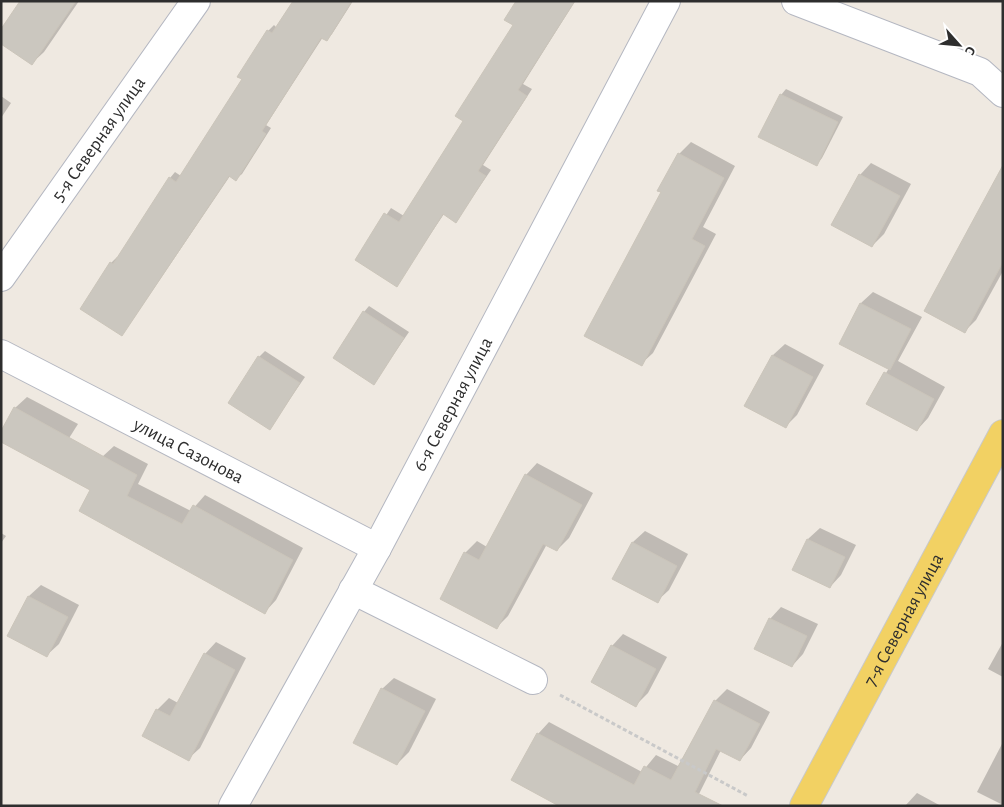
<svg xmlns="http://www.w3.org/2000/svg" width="1004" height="807" viewBox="0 0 1004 807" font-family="'Alegreya Sans',sans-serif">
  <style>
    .shadow { fill: #0003 }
    .building { fill: #cbc7bf; stroke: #cbc5ba }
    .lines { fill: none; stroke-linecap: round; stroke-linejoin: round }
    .minor-casing { stroke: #b4b7c1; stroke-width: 30 }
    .major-casing { stroke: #c9c9c9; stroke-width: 30 }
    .path { stroke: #c9c9c9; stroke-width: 3; stroke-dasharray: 4 2.5; stroke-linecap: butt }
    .minor { stroke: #fff; stroke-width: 28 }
    .major { stroke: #f2d163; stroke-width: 28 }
    .labels { text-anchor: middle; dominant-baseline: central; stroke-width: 4; stroke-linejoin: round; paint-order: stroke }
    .street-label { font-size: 19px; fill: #2e2e2e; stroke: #fff }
  </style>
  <rect width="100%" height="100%" fill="#efe9e1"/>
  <!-- shadow -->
  <g class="shadow">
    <path d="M22,1H79L44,52L32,63Z"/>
    <path d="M295,1H353L332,34L326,40L323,37L266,125L271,128L242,174L236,179L230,176L127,328L111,263L117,257L118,258L170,178L175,172L181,176L243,79L268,31L274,25L277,28Z"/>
    <path d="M517,1H575L523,84L532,89L483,165L491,170L456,221L444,214L396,285L356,259L391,208L404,216L465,121L514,25Z"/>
    <path d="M786,89L843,117L822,158L817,164L781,95Z"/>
    <path d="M1,96L11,103L1,118Z"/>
    <path d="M691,142L735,166L703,227L716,234L653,353L641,364L662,192L679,154Z"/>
    <path d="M871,163L911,184L884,234L872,246L860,175Z"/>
    <path d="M1003,178V271L976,320L965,331Z"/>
    <path d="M873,292L922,317L898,361L945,387L928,418L917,430L868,403L889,368L841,344L861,303Z"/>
    <path d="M369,306L409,332L374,383L364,312Z"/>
    <path d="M785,344L824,365L797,415L786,426L746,405L773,355Z"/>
    <path d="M265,351L305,377L270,428L259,357Z"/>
    <path d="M27,397L78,424L59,454L15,408Z"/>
    <path d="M114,446L148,464L138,484L191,511L205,495L303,548L276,600L265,612L92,489L102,457Z"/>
    <path d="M537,463L593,493L569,538L557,550L547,544L508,616L497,627L465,553L477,541L487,547L526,475Z"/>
    <path d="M820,528L856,545L841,575L830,587L794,569L808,539Z"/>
    <path d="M645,531L688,554L669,590L657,601L613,578L633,542Z"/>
    <path d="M1,533L6,536L1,543Z"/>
    <path d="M41,585L79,605L59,644L47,655L9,635L29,596Z"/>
    <path d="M781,607L818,624L803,654L792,666L770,619Z"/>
    <path d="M623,634L667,657L648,693L636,705L612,646Z"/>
    <path d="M216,642L246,658L200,748L188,759L143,735L157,710L169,698L178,703L205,654Z"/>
    <path d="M1003,642V677L988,669Z"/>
    <path d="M394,678L436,699L409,752L397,764L382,689Z"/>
    <path d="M727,689L770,712L751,748L740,760L721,750L693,806H561L538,734L549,722L642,772L656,755L678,766L715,701Z"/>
    <path d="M1003,742V805L977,792Z"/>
    <path d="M917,793L941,806H905Z"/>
  </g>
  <!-- building -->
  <g class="building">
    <path d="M20,1H76L32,65L1,44V29Z"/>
    <path d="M293,1H352L327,41L321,38L262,131L266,134L236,181L229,176L122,336L80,309L110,262L113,264L169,177L176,182L242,79L237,77L267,30L272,33Z"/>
    <path d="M516,1H575L518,90L527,96L478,171L486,176L456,223L443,214L397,287L355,260L384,213L399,222L463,121L455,116L513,25L504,20Z"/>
    <path d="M780,94L838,122L817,166L758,137Z"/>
    <path d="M678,153L724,178L692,239L705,246L642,366L584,336L661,192L657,191Z"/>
    <path d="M1003,165V262L965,333L924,311Z"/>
    <path d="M859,174L900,196L872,247L831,225Z"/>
    <path d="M860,303L911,329L890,370L839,344Z"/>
    <path d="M363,311L404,338L374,385L333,358Z"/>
    <path d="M772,355L813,377L786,428L744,406Z"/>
    <path d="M258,356L300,383L270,430L228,403Z"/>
    <path d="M884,372L934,399L917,431L866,404Z"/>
    <path d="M14,407L137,475L127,496L182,524L193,505L293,560L265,614L79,511L90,490L1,442V431Z"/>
    <path d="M525,474L582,505L557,551L543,544L497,629L440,599L464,552L479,560Z"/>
    <path d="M807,539L845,557L830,588L792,570Z"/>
    <path d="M632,542L677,566L658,603L612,579Z"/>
    <path d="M28,596L68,617L47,657L7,636Z"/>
    <path d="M769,618L807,636L792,667L754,649Z"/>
    <path d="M611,645L656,669L636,707L591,682Z"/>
    <path d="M204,653L235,670L189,761L142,736L156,709L170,716Z"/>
    <path d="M381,688L425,711L397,765L353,743Z"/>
    <path d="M714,700L760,724L740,761L716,749L695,792L723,806H559L511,780L537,733L634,785L644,766L671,780Z"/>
  </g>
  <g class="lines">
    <!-- minor casing -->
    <g class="minor-casing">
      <g id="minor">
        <path d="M796,1L980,72L1003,93"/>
        <path id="s1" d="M1,277L196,1"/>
        <path id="s2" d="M1,354L377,548"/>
        <path d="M353,590L533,680"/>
        <path id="s3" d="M233,806L377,548L666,1"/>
      </g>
    </g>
    <!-- major casing -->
    <g class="major-casing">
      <g id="major">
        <path id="s4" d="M804,806L1003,434"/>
      </g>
    </g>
    <!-- path -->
    <path class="path" d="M560,695L748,796"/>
    <!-- minor -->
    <use href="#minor" class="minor"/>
    <!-- major -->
    <use href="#major" class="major"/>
  </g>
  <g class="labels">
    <!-- street labels -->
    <g class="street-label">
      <text stroke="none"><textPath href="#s1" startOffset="169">5-я Северная улица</textPath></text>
      <text stroke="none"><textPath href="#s3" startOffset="458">6-я Северная улица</textPath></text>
      <text stroke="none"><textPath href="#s2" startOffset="211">улица Сазонова</textPath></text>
      <text stroke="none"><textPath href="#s4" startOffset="211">7-я Северная улица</textPath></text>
    </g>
  </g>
  <!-- border -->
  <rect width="1004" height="807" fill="none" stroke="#2e2e2e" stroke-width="5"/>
  <!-- north arrow -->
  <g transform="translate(959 45) rotate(117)" stroke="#ffffff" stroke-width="4" paint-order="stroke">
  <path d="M0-4L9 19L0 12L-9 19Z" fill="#2e2e2e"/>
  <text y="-8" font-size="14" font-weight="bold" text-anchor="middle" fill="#2e2e2e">С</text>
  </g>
</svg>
